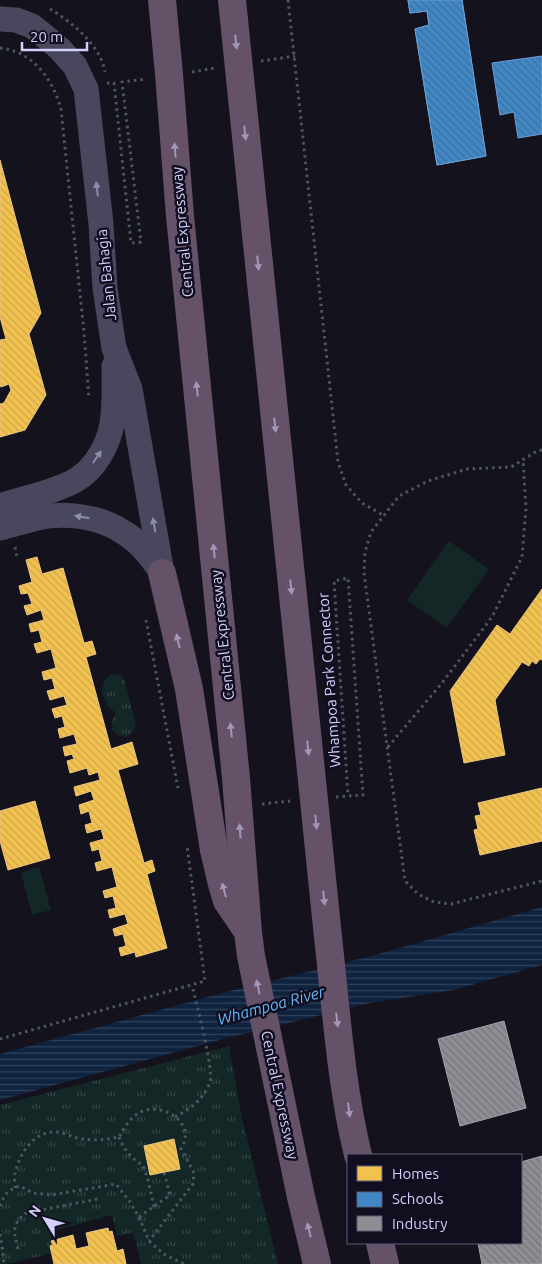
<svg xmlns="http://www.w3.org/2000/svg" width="542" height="1264" viewBox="0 0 542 1264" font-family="Ubuntu,sans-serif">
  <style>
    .park { fill: url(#park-tufts) }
    .pitch { fill: #122726 }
    .water { fill: url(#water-rules) }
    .homes { fill: url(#homes-back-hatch); stroke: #e9c682 }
    .schools { fill: url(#schools-back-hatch); stroke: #6b9ed6 }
    .industry { fill: url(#industry-back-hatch); stroke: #a2a1b2 }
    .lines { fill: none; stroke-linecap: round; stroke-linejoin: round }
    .path { stroke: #4a5863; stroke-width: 3; stroke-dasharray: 2.5 4; stroke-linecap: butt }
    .street { stroke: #48475d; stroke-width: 25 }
    .highway { stroke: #655168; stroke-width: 28 }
    .oneway { fill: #a297ba }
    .oneway2 { fill: #8e8cad }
    .labels { text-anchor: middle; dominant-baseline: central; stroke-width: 5; stroke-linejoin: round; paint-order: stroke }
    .street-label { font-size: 15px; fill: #d3d0fd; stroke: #110e20 }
    .water-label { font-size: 16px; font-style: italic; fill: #63b8f7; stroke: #110e20 }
  </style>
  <defs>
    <pattern id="park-tufts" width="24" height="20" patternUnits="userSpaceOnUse" patternTransform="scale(1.25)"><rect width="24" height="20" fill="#122726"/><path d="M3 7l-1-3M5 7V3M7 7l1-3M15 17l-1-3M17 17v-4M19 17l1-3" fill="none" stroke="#344546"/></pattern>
    <pattern id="water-rules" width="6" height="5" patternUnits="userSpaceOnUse" patternTransform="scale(1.25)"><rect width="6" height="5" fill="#0f233f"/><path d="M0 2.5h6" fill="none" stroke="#31425c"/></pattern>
    <pattern id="homes-back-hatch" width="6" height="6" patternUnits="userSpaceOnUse" patternTransform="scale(1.25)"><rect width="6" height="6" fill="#f2c14e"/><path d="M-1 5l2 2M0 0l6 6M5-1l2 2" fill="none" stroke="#cea74e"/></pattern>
    <pattern id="schools-back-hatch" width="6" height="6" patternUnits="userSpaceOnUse" patternTransform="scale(1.25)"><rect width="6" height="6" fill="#3f88c5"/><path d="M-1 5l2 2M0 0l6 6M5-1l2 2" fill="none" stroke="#3f6e9b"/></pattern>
    <pattern id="industry-back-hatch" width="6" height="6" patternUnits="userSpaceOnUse" patternTransform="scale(1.25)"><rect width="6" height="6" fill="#8d8d92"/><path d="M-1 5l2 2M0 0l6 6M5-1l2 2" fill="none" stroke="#76757d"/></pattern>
  </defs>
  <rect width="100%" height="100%" fill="#14121c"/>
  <!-- park -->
  <g class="park">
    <path d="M119,674L125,681L136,726L133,732L126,737L118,735L112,730V721L116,713L107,706L102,691L104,681L110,675Z"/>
    <path d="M229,1046L242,1118L278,1264H141L133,1233L117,1236L112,1215L50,1232L54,1253L7,1264H0V1105Z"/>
  </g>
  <!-- pitch -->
  <g class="pitch">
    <path d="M449,541L489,569L447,628L407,600Z"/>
    <path d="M39,867L51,910L32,915L21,873Z"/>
  </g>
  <!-- water -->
  <path class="water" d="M542,907V965L454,990L370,1003L223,1039L0,1100V1054L222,993L368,957Z"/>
  <!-- homes -->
  <g class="homes">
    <path d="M0,160L41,313L29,334L46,395L25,430L0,437V404L4,403L11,390L9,384L1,387L0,385V340L6,339L0,317Z"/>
    <path d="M37,557L42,574L63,568L84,643L92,641L96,654L86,657L111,749L132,742L138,764L118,770L144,863L152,860L155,871L147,874L167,948L136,957L135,952L121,956L119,948L126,946L123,934L115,936L113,929L128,924L125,914L110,918L108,910L116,908L113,896L105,898L103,891L117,887L112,867L97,871L95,863L102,861L99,849L92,851L90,843L104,839L101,829L87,833L85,825L92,823L89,811L81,814L79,805L94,800L91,791L76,796L74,787L100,780L98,772L89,775L87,768L70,773L67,761L74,759L72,754L65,756L63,747L77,744L74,734L60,738L58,729L65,727L62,716L55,718L52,709L67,705L64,696L50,700L47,691L55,689L52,678L44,680L42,672L56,668L51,649L37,653L34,644L42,642L39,630L31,632L29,624L44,620L41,610L27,615L24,606L32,604L28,593L21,594L19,586L32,582L26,560Z"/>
    <path d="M542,589V660L540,659L536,664L532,661L529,666L522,662L495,700L505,755L464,763L450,691L497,625L510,634Z"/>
    <path d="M542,788V841L480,855L474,830L478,829L475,816L481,815L478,803Z"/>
    <path d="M35,801L50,858L8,870L0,841V811Z"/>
    <path d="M174,1139L180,1169L150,1175L144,1146Z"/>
    <path d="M108,1228L109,1232L112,1231L117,1251L123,1249L126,1264H54L50,1246L53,1245L51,1241L73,1235L76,1249L89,1246L86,1233Z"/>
  </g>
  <!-- schools -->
  <g class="schools">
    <path d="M408,0H462L486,156L437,165L415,29L429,25L427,11L410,13Z"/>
    <path d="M408,0H462L486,156L437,165L415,29L429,25L427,11L410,13Z"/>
    <path d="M542,56V134L518,138L514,112L500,115L492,63Z"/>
  </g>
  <!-- industry -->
  <g class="industry">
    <path d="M504,1021L526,1108L460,1126L438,1039Z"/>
    <path d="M542,1156V1264H481H482L478,1243H521V1162Z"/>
  </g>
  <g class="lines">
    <!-- path -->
    <g class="path">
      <path d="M288,0L338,462L346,485L362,503L383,515"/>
      <path d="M50,9C72,22 101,46 105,72"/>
      <path d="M0,48C33,51 53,80 61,109L84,332L89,399"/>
      <path d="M261,61L295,56"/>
      <path d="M192,72L215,68"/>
      <path d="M107,83H114L131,243L141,242L122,82L146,79"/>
      <path d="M542,450L537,451L511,467L467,469L428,481L399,496L371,532L365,552L364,573L405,881L418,894L434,902L451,904L542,881"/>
      <path d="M15,547L17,558"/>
      <path d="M146,620L178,788"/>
      <path d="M388,747L442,683L492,617L522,557L526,509L523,459"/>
      <path d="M336,797L363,795L348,578L334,581L348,796"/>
      <path d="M262,804L290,801"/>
      <path d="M0,1039L205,981L187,846"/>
      <path d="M175,1117C190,1109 204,1099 210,1082C214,1070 196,1002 192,985"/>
      <path d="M119,1137C122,1146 128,1154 135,1160C137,1162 140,1163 142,1165C147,1170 152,1199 154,1207"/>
      <path d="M15,1188C15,1183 14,1177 15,1173C20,1153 33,1132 55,1132C62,1132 70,1136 77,1138C92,1141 105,1140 119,1137C125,1126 133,1113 146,1110C169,1105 196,1126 181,1149L191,1167L194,1173L193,1184L149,1241"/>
      <path d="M0,1206C5,1193 8,1190 20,1186L33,1193L51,1195L116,1184L130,1202L139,1217L149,1241L165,1255L184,1264"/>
      <path d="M139,1217L170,1195L164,1172"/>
      <path d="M0,1234L2,1245L4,1264"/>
      <path d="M18,1249C14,1233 11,1224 26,1213L98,1199"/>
    </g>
    <!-- street -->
    <g class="street">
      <path d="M0,19L16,20L32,26L47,38L60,49L75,66L86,89L101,224L105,288L114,348L130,389L162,573"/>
      <path d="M0,506C24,498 55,492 76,480C95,469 109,444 112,423C115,406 114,384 114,366"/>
      <path d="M0,528C12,525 25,521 37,518C65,512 99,516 123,532C139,541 150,556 161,571"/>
    </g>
    <!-- highway -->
    <g class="highway">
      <path d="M162,0L169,74L180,216L236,778L248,932L251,956L301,1197L317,1264"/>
      <path d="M232,0L328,937C336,1008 341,1086 358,1155"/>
      <path d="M162,573L189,689L214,850L222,884L227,901L246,929"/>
      <path d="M380,1243L385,1264"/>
    </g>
  </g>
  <!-- one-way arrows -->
  <defs><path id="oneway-solid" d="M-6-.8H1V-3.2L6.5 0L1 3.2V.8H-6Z" transform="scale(1.25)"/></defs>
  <g class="oneway">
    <use href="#oneway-solid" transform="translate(236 42) rotate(84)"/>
    <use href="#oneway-solid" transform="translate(245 133) rotate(84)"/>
    <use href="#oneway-solid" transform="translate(175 150) rotate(-94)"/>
    <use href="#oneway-solid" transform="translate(258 263) rotate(84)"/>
    <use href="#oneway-solid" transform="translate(197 389) rotate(-96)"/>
    <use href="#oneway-solid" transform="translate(275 425) rotate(84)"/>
    <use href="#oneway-solid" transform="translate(214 551) rotate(-96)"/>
    <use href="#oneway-solid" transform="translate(291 587) rotate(84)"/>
    <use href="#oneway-solid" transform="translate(178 641) rotate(-103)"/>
    <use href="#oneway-solid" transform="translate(231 730) rotate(-96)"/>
    <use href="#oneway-solid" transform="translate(308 748) rotate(84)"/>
    <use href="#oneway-solid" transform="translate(316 822) rotate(84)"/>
    <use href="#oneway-solid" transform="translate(240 831) rotate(-94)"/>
    <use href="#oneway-solid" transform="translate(224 890) rotate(-105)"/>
    <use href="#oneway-solid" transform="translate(324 898) rotate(84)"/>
    <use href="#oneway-solid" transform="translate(258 987) rotate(-102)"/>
    <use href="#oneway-solid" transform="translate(337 1020) rotate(83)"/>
    <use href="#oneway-solid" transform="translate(349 1110) rotate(82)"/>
    <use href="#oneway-solid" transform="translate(309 1230) rotate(-104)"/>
  </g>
  <g class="oneway2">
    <use href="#oneway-solid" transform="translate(97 189) rotate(-97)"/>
    <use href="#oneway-solid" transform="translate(97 457) rotate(-56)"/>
    <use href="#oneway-solid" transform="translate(82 517) rotate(-170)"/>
    <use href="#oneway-solid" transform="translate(154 525) rotate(-100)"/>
  </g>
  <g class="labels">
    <!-- street labels -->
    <g class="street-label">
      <text transform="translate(182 232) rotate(-95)">Central Expressway</text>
      <text transform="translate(106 275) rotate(-96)">Jalan Bahagia</text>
      <text transform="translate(222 635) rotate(-96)">Central Expressway</text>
      <text transform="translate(329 680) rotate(-94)">Whampoa Park Connector</text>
      <text transform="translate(280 1095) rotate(78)">Central Expressway</text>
    </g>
    <!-- water labels -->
    <g class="water-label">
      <text transform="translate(271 1005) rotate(-15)">Whampoa River</text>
    </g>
  </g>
  <!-- legend -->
  <rect x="347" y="1154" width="175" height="90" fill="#110e20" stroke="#5f5c78"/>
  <rect x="357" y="1166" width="25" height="15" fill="#f2c14e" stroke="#5f5c78"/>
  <text x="392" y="1179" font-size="15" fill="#d3d0fd">Homes</text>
  <rect x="357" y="1192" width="25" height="15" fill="#3f88c5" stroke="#5f5c78"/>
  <text x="392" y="1204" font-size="15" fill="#d3d0fd">Schools</text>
  <rect x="357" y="1216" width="25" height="15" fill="#8d8d92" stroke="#5f5c78"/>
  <text x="392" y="1229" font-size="15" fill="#d3d0fd">Industry</text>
  <!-- north arrow -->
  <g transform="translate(45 1219) rotate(307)" stroke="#110e20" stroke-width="4" paint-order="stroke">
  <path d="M0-4L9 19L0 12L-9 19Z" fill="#d3d0fd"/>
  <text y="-8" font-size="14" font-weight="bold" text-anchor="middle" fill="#d3d0fd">N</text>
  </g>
  <!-- scale -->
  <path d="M22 42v8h65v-8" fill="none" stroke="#d3d0fd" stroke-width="2.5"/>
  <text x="30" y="42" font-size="15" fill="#d3d0fd" stroke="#110e20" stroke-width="4" paint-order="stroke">20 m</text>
</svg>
